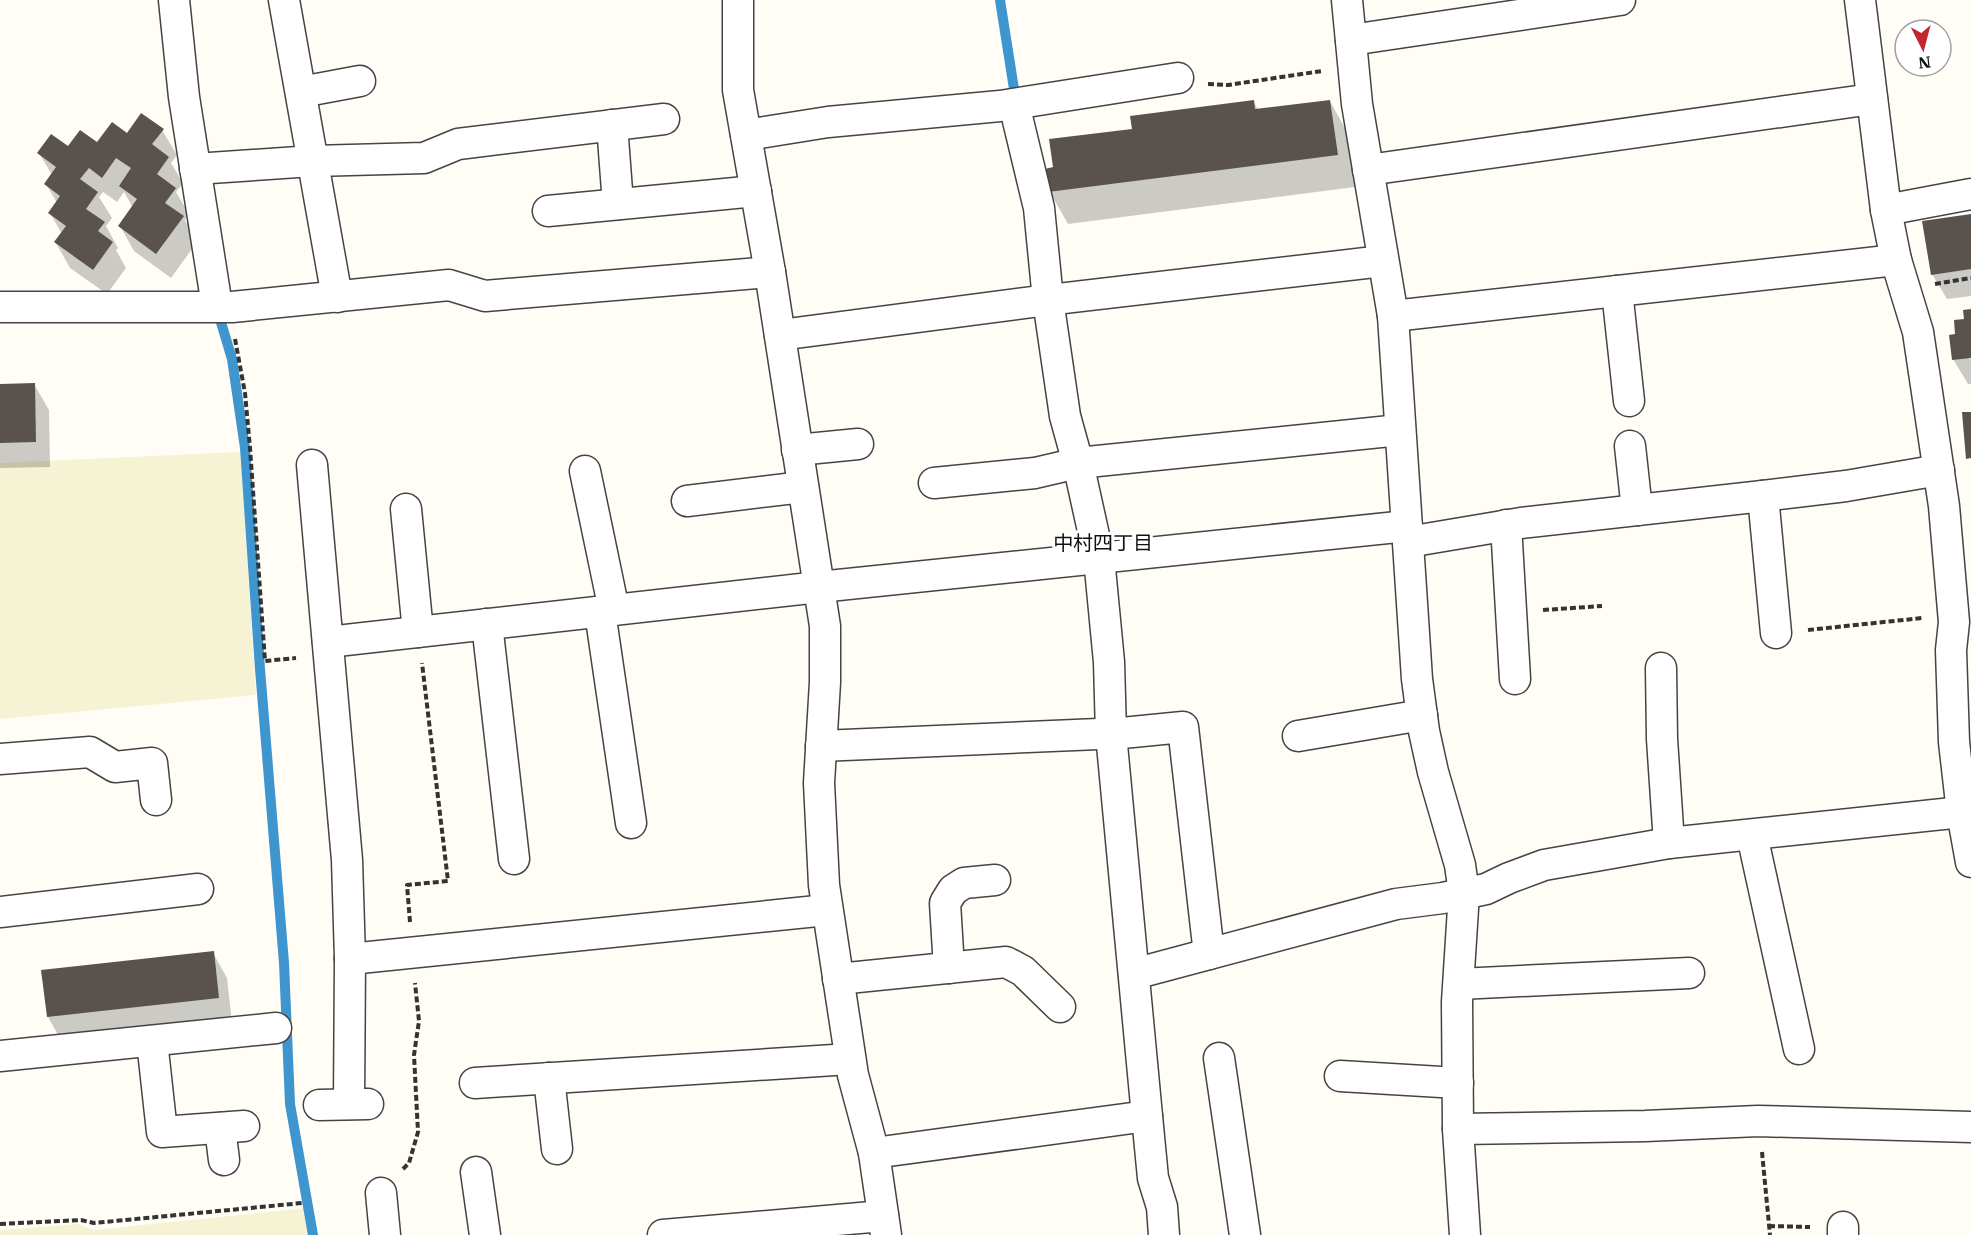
<svg xmlns="http://www.w3.org/2000/svg" width="1971" height="1235" viewBox="0 0 1971 1235" font-family="'IBM Plex Serif','Noto Sans JP',serif">
  <style>
    .farmland { fill: #f6f3d4 }
    .shadow { fill: #0003 }
    .lines { fill: none; stroke-linecap: round; stroke-linejoin: round }
    .stream { stroke: #3f96cf; stroke-width: 10 }
    .building { fill: #5a524d }
    .street-casing { stroke: #444; stroke-width: 33 }
    .path { stroke: #333; stroke-width: 4; stroke-dasharray: 6 3; stroke-linecap: butt }
    .street { stroke: #fff; stroke-width: 30 }
    .labels { text-anchor: middle; dominant-baseline: central; stroke-width: 6; stroke-linejoin: round; paint-order: stroke }
    .neighbourhood-label { font-size: 20px; fill: #111; stroke: #fff }
  </style>
  <rect width="100%" height="100%" fill="#fffdf5"/>
  <!-- farmland -->
  <g class="farmland">
    <path d="M240,452L256,695L0,719V463Z"/>
    <path d="M306,1208L310,1235H0V1230L78,1224L94,1230Z"/>
  </g>
  <!-- shadow -->
  <g class="shadow">
    <path d="M1330,101L1348,134L1355,187L1068,224L1050,192L1133,130L1254,102L1258,110Z"/>
    <path d="M162,130L177,155L171,163L183,183L176,192L189,214L185,220L197,242L171,278L134,251L120,226L133,208L124,192L117,202L103,192L99,197L112,218L106,226L118,248L116,250L126,268L107,294L70,268L56,243L62,234L50,213L57,203L46,184L52,175L39,153L97,144L127,135Z"/>
    <path d="M1971,215V296L1947,299L1932,274Z"/>
    <path d="M1971,311V356H1969V359H1971V384H1968L1953,359L1957,335Z"/>
    <path d="M34,384L49,410L50,467L0,468V385Z"/>
    <path d="M213,953L227,978L232,1023L62,1042L48,1017L43,972Z"/>
  </g>
  <g class="lines">
    <!-- stream -->
    <g class="stream">
      <path d="M1000,0L1014,89"/>
      <path d="M220,319L232,359L245,448L260,669L284,963L290,1104L313,1235"/>
    </g>
  </g>
  <!-- building -->
  <g class="building">
    <path d="M1254,100L1255,109L1330,100L1338,155L1048,192L1045,169L1053,167L1049,139L1132,129L1130,116Z"/>
    <path d="M141,113L164,129L152,144L169,157L157,174L176,188L165,203L184,216L156,254L118,226L137,199L119,186L131,168L116,158L102,178L89,168L80,179L98,192L86,209L105,222L98,231L113,242L93,270L54,242L66,226L48,213L60,196L44,184L56,167L37,153L51,134L68,146L80,130L97,142L112,122L127,133Z"/>
    <path d="M1971,214V269L1931,275L1922,221Z"/>
    <path d="M1971,309V358L1952,360L1949,335L1955,334L1954,320L1964,319L1963,310Z"/>
    <path d="M35,383L36,442L0,443V384Z"/>
    <path d="M1962,412H1971V458L1966,459Z"/>
    <path d="M214,951L219,998L47,1017L41,970Z"/>
  </g>
  <g class="lines">
    <!-- street casing -->
    <g class="street-casing">
      <g id="street">
        <path d="M174,0L184,97L217,306"/>
        <path d="M284,0L337,297"/>
        <path d="M738,0V90L770,272L825,626V682L819,783L824,885L853,1075L874,1153L886,1235"/>
        <path d="M1347,0L1357,104L1393,316L1417,679L1424,731L1433,772L1460,865L1464,893L1457,1002L1458,1129L1465,1235"/>
        <path d="M1860,0L1886,210L1896,260L1918,332L1944,506L1954,622L1951,650L1954,742L1962,812L1971,862"/>
        <path d="M1351,40L1620,0"/>
        <path d="M301,92L360,81"/>
        <path d="M1014,104L1039,208L1048,300L1065,416L1078,463L1099,558L1109,662L1111,734L1147,1116L1153,1178L1162,1207L1164,1235"/>
        <path d="M612,125L618,204"/>
        <path d="M746,135L828,122L1000,106L1178,78"/>
        <path d="M195,169L313,161L424,158L458,144L664,119"/>
        <path d="M1368,170L1872,99"/>
        <path d="M1886,210L1971,194"/>
        <path d="M548,211L756,191"/>
        <path d="M1617,291L1629,401"/>
        <path d="M0,307H232L449,285L485,296L770,272"/>
        <path d="M1393,316L1896,260"/>
        <path d="M780,335L1048,300L1383,261"/>
        <path d="M1630,446L1637,510"/>
        <path d="M797,450L858,444"/>
        <path d="M312,465L347,860L350,959L349,1104"/>
        <path d="M585,471L614,610"/>
        <path d="M934,483L1035,473L1078,463L1400,430"/>
        <path d="M1763,496L1776,633"/>
        <path d="M687,501L803,487"/>
        <path d="M406,509L418,632"/>
        <path d="M1506,525L1515,679"/>
        <path d="M1408,542L1521,523L1763,496L1846,486L1939,470"/>
        <path d="M600,612L631,823"/>
        <path d="M487,624L514,859"/>
        <path d="M328,642L819,587L1407,526"/>
        <path d="M1661,668L1662,739L1669,843"/>
        <path d="M1298,736L1422,715"/>
        <path d="M821,746L1122,733L1183,727L1209,954"/>
        <path d="M0,759L90,752L115,767L152,763L156,800"/>
        <path d="M1752,835L1799,1049"/>
        <path d="M0,912L198,889"/>
        <path d="M350,959L827,910"/>
        <path d="M949,968L945,903L953,890L964,883L995,880"/>
        <path d="M1134,974L1396,904L1443,898L1486,889L1509,878L1544,865L1669,843L1962,812"/>
        <path d="M838,979L1006,962L1023,971L1060,1007"/>
        <path d="M1459,984L1689,973"/>
        <path d="M152,1041L162,1132L244,1126"/>
        <path d="M0,1056L276,1028"/>
        <path d="M1219,1058L1245,1235"/>
        <path d="M1340,1076L1458,1083"/>
        <path d="M549,1078L557,1149"/>
        <path d="M475,1083L850,1059"/>
        <path d="M319,1105L368,1104"/>
        <path d="M220,1128L224,1160"/>
        <path d="M1458,1129L1645,1126L1758,1121L1971,1127"/>
        <path d="M874,1153L1147,1116"/>
        <path d="M476,1172L485,1235"/>
        <path d="M381,1193L385,1235"/>
        <path d="M663,1235L883,1216"/>
        <path d="M1843,1235V1227"/>
      </g>
    </g>
    <!-- path -->
    <g class="path">
      <path d="M1208,84L1228,85L1322,71"/>
      <path d="M1935,284L1971,278"/>
      <path d="M235,339L245,393L250,448L265,661L296,658"/>
      <path d="M1543,610L1602,606"/>
      <path d="M1808,630L1922,618"/>
      <path d="M410,922L407,885L448,881L422,663"/>
      <path d="M1762,1152L1770,1235"/>
      <path d="M403,1169L409,1163L418,1132L414,1055L419,1021L415,983"/>
      <path d="M0,1224L81,1220L94,1223L302,1203"/>
      <path d="M1769,1226L1810,1227"/>
    </g>
    <!-- street -->
    <use href="#street" class="street"/>
  </g>
  <g class="labels">
    <!-- neighbourhood labels -->
    <g class="neighbourhood-label">
      <text x="1103" y="542">中村四丁目</text>
    </g>
  </g>
  <!-- north arrow -->
  <g transform="translate(1923 48) rotate(174)"><circle r="28" fill="#ffffff" stroke="#a0a0a0" stroke-width="1.5"/>
  <path d="M0-4.5L10 22L0 15L-10 22Z" fill="#c4262e"/>
  <text y="-9" font-size="16" font-weight="bold" text-anchor="middle" fill="#111111">N</text>
  </g>
</svg>
